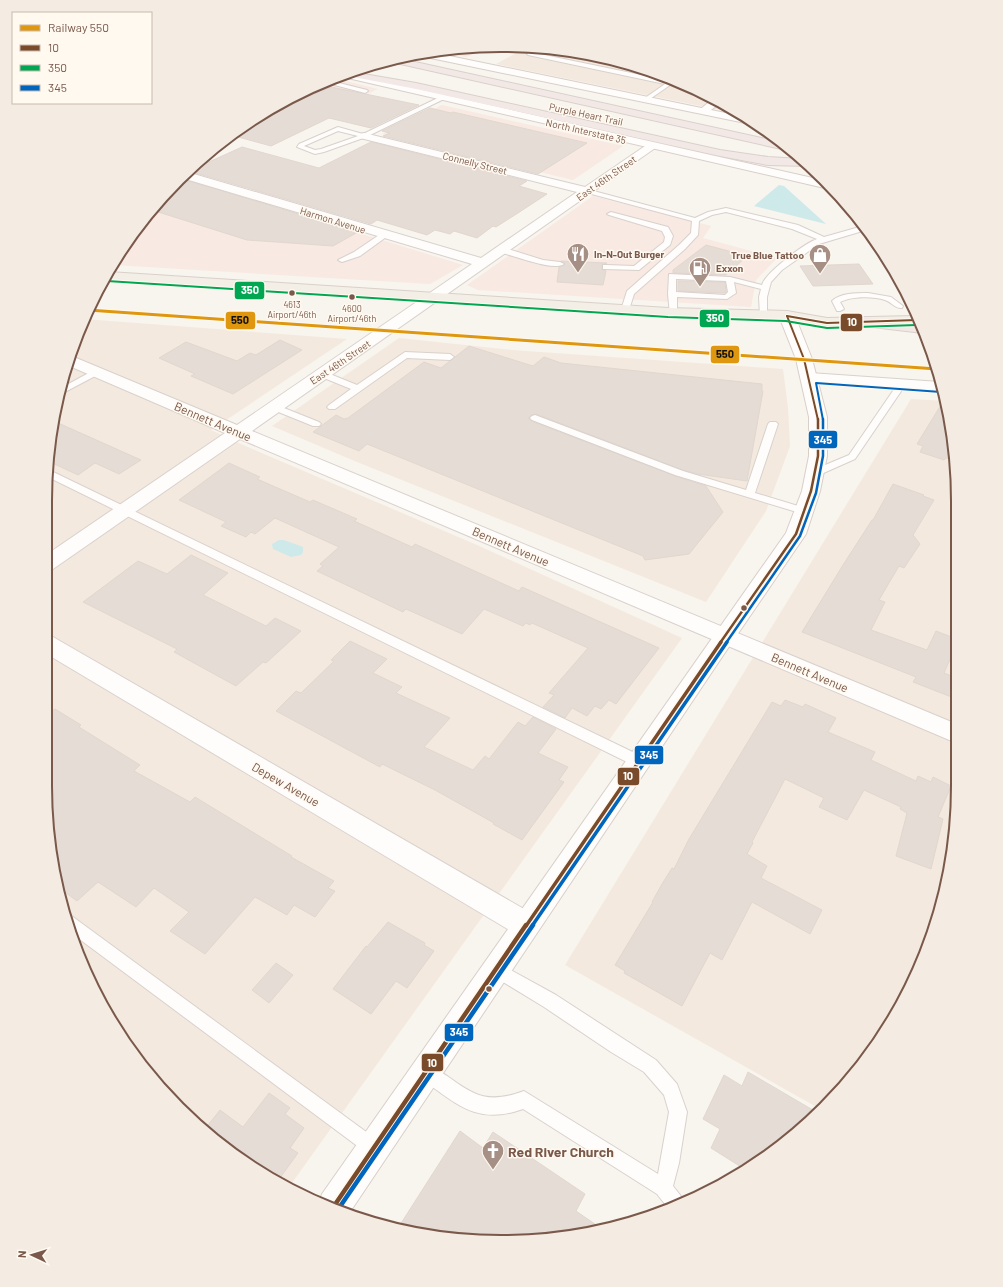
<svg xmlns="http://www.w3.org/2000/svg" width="1003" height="1287" viewBox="0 0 1003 1287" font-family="Barlow,sans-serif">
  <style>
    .residential { fill: #f4e9de }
    .commercial { fill: #f8e9e2 }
    .water { fill: #cee9ea }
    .building { fill: #e5dcd5; stroke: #e2d7cf }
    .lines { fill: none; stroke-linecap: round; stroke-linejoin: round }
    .lane-casing { stroke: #d8d1cc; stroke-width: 2 }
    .street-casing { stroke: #d8d1cc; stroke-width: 2 }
    .secondary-casing { stroke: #d8cfc9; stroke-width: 2 }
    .primary-casing { stroke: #dad0ca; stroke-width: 2 }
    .highway-casing { stroke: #dad0ca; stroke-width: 2 }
    .lane { fill: #fefdfc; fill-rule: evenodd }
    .street { fill: #fefdfc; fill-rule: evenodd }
    .secondary { fill: #fefdfc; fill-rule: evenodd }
    .primary { fill: #f3eee6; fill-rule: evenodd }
    .highway { fill: #f2e9e6; fill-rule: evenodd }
    .bus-1-far3-casing { stroke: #fff9f0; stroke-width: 4 }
    .bus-1-far2-casing { stroke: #fff9f0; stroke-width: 5 }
    .bus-1-far1-casing { stroke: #fff9f0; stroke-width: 6 }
    .bus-1-casing { stroke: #fff9f0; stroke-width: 8 }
    .bus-2-casing { stroke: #fff9f0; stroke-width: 4 }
    .bus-3-far3-casing { stroke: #fff9f0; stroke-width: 4 }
    .bus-3-far2-casing { stroke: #fff9f0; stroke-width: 5 }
    .bus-3-far1-casing { stroke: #fff9f0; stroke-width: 6 }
    .bus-3-casing { stroke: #fff9f0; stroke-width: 8 }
    .bus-1-far3 { stroke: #7a4b2a; stroke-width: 2 }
    .bus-1-far2 { stroke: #7a4b2a; stroke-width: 2.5 }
    .bus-1-far1 { stroke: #7a4b2a; stroke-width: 3.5 }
    .bus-1 { stroke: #7a4b2a; stroke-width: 4.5 }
    .bus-2 { stroke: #00a651; stroke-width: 2 }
    .bus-3-far3 { stroke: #0065bd; stroke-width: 2 }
    .bus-3-far2 { stroke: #0065bd; stroke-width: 2.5 }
    .bus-3-far1 { stroke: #0065bd; stroke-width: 3.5 }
    .bus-3 { stroke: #0065bd; stroke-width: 4.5 }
    .rail-1-casing { stroke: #fff9f0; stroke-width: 5 }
    .rail-1 { stroke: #de970f; stroke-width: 3 }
    .bus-dot { fill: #7a594b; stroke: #fff9f0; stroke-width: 1.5 }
    .labels { text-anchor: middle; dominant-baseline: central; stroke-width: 3; stroke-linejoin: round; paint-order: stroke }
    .far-bus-label { font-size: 9px; fill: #7a594b; stroke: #fff9f0 }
    .far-street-label { font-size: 10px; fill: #7a594b; stroke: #fff9f0 }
    .far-poi-label { font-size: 10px; font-weight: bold; fill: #7a594b; stroke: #fff9f0; text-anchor: start }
    .street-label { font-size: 12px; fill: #7a594b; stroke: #fff9f0 }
    .near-poi-label { font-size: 14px; font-weight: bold; fill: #7a594b; stroke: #fff9f0; text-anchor: start }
    .rim { fill: none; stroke: #7a594b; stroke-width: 2 }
    .line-badge { stroke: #fff9f0; stroke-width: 1.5 }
    .badge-label { font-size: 11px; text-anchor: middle; font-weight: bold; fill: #fff }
    .pale-badge-label { font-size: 11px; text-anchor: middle; font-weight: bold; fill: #111 }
  </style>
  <rect width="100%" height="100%" fill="#f8f4ee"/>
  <!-- residential -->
  <g class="residential">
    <path d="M523,47L591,54L676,80L740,114L496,64L526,48Z"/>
    <path d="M84,319L347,339L211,430L243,445L477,545L682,638L289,1187L273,1181L179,1108L106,1014L61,904L45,785L46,472L69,355Z"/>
    <path d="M399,338L512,350L783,369L788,408L790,446L766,511L706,602L357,462L272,426Z"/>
    <path d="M911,399L945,401L954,442V845L923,960L881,1039L822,1110L565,965Z"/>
  </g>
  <!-- commercial -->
  <g class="commercial">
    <path d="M492,46L466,57L437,51Z"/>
    <path d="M333,78L378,89L320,116L278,106Z"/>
    <path d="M442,105L623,146L573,180L382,134Z"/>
    <path d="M181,180L333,225L463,265L430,284L114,265L139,223Z"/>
    <path d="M593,196L711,226L703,238L777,258L756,280L751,307L478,290L467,285Z"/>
  </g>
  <!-- water -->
  <g class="water">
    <path d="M779,185L784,186L826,224L754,206Z"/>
    <path d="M279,540H284L303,547V552L301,555L291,557L273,549L272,544Z"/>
  </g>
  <!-- building -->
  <g class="building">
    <path d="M331,87L419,105L371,128L329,118L271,146L231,135L245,124L259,117Z"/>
    <path d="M430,108L451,113L453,112L587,143L538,174L383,136L390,133L382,131Z"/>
    <path d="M371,142L527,181L519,186L547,194L518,213L496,227L493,226L477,238L454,231L450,234L435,230L427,235L377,220L371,224L189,171L242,147L319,168Z"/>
    <path d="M181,179H182L358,232L333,246L247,240L152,210Z"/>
    <path d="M706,245L747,256L726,275L673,273V270Z"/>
    <path d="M561,261L607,263L602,265V270L606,271L603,285L557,282L559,267L565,265Z"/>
    <path d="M859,264L873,284L813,286L800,266Z"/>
    <path d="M678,281L725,282L726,292L724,293L678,291Z"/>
    <path d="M280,340L302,350L233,394L191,376L195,374L159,358L186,342L237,361L250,353L256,355Z"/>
    <path d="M469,346L533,366L544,357L561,363L762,384V391H763L747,481L698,474L683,470L536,414L531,415L528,418L531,421L675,476L706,486L723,512L689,554L645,560L643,556L367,444L359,451L313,432L336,415L344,419L348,418L424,362L441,368Z"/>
    <path d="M944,400L954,442V460L946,458L944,460L920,452L923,446L917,444Z"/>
    <path d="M56,422L141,460L119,474L95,463L78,475L48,461Z"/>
    <path d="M229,463L260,477L257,479L310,502L313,500L357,519L354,521L412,547L415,544L519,591L522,587L659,648L616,704L609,700L601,709L595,706L587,716L572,708L565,718L543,707L554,695L549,693L588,648L532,623L530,625L526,623L523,626L484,609L462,634L406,609L403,612L317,571L323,566L320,564L339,547L275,518L255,534L251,532L246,537L221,526L226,522L179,500Z"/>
    <path d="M893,484L924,495L923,496L934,500L913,535L920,544L904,568L899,566L879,600L885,602L871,630L927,650L936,631L954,638V650L944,673L954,677V698L913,682L916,677L802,632L843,565L872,520H873Z"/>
    <path d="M191,555L228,573L203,595L266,626L275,618L301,631L266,663L263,662L236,686L174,652L177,649L83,602L138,561L167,574Z"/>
    <path d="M350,641L387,659L373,673L402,687L396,693L450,718L424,747L473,770L485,756L489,759L518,722L525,726L533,717L556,729L538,753L568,767L559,780L564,782L522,840L493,824L494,823L435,790L382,764L380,767L276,711L296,691L301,693L334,661L331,660Z"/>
    <path d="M785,700L803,707L805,704L836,718L828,732L875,752L871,760L916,781L918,776L931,782L933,777L951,786L938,817L943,819L931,869L896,856L907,813L900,809L901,807L864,790L847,820L819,807L824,798L785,779L752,842L753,843L747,854L767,866L761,878L822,910L810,934L752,902L722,960L710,953L682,1006L624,973L625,971L615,965L653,902H652L662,884L672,868L674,869L689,839L772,702L781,706Z"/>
    <path d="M55,709L81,725L79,727L140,765L134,771L190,802L195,797L292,856L291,857L334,881L328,888L335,891L315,917L294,905L287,915L255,897L205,954L170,931L189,912L154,888L136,907L98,882L77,901L58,887L45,786V716Z"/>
    <path d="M388,922L425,943L424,945L434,951L407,988L396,981L371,1014L333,989L366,946L367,947Z"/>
    <path d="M276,963L293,975L269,1003L252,990Z"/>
    <path d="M748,1072L818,1113L755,1165L746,1170L711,1148L720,1129L703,1119L724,1075L742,1086Z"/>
    <path d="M269,1093L290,1108L285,1114L304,1128L290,1148L298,1153L277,1182L235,1149L234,1151L205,1129L220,1110L243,1127Z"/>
    <path d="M460,1131L483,1148L493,1132L585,1194L576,1211L602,1229L561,1238L502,1242L398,1228Z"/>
  </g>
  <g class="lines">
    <!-- lane casing -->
    <g class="lane-casing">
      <g id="lane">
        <path d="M530,52L670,81L673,83L647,101L645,100V98L665,84L528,55L527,54Z"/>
        <path d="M327,80L367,90L368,91L365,93L323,82Z"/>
        <path d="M442,96L444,97V99L366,137L324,152L315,154L297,147L299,144L338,127L363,134ZM338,131L358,136L321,149L315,150L304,146Z"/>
        <path d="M586,189L695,218L708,212L726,208L798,225L824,237L863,226L866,230L819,244L782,270L771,282L767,297V318H764L760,316L759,297L761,289L734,282L736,293L727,299L677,297V313L673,315H670L668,294L669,274L730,277L762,285C765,273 805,243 817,239L792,229L726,212L712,215L699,221L698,235L685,249L634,294L629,310L625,312L621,310L627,291L679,245L691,233L692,221L584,192V190ZM676,279L726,281L728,292L725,295L676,292Z"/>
        <path d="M611,212L668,227L673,236L670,245L639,270L603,269V265H606L634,266L664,242L665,237L662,231L609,215L607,214Z"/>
        <path d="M382,233H388L389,235L360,256L342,262L338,260L354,252Z"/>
        <path d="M499,248H505L543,260L560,262L564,264C554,272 512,255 499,252Z"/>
        <path d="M868,293L891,297L903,306L902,308C895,309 892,302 885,300C873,296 852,296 840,302L844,309L840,311H837L832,301C840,293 856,293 868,293Z"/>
        <path d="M405,352L450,354L454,357L450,360L407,358L335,409H329L327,407L329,405L351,389L319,376L318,374L319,372H325L357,385Z"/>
        <path d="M96,369L99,370L100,372L99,374L61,394L63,387Z"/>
        <path d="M902,381L906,384L855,459L819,475H811L810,473L811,471L849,455L899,382Z"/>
        <path d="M274,404L319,422L321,424L319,426H313L271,409L269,407Z"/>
        <path d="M535,415L683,471L746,490L768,424L770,422H776L778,424L755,493L808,509L809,511L808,513H800L675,475L532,420L530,418L532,416Z"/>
        <path d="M47,469L643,757L645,761L643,765L638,766L633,765L46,476Z"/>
        <path d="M68,915L73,917L380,1142L383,1148L380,1154L374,1157L368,1154L74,935L66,916Z"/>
        <path d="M496,962L556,995L656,1060L677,1084L687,1112L679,1163L673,1186L684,1200L668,1208L657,1194L523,1109C476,1126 456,1103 420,1078L418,1072L420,1066L426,1064C435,1067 442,1073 450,1078C477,1098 491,1103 524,1091L658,1174L669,1112L664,1095L644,1072L611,1052L544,1007L490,974L488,969L490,964Z"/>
      </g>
    </g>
    <!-- street casing -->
    <g class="street-casing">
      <g id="street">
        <path d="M713,99L720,103L707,113H699L698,111Z"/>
        <path d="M364,133L585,187L648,144H656L658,146L252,431L954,723V742L240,439L53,569L46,571V555L225,433L67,365L69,355L237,425L472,264L182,178L187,172L481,258L577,192L360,138L358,136L360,134Z"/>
        <path d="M810,373L940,382L942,392L804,381L802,378L804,375Z"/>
        <path d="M45,635L53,637L536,916L540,925L536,934L526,938L516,934L45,653Z"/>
      </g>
    </g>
    <!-- secondary casing -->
    <g class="secondary-casing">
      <g id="secondary">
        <path d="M430,52L745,117L758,124L755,125L421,56L417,53Z"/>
        <path d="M348,73L826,181L832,188L829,189L339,76Z"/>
        <path d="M787,311L792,313L795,316L812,359L827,417V456L820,491L806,534L722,657L350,1212L320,1200L322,1194L786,533L802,491L809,456V417L796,359L779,316L782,313Z"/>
      </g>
    </g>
    <!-- primary casing -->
    <g class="primary-casing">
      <path id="primary" d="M109,272L668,308L787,311L827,318L914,316L919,324L827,328L787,321L668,316L104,280Z"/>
    </g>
    <!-- highway casing -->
    <g class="highway-casing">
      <g id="highway">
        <path d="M397,58L780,142L789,150H786L387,61Z"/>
        <path d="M352,72L416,83L720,150L768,157L801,159L808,166L768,165L720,156L416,89L343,75Z"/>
        <path d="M860,317L919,324L923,333L855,325L852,322L855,319Z"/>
      </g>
    </g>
    <!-- lane -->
    <use href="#lane" class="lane"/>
    <!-- street -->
    <use href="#street" class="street"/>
    <!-- secondary -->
    <use href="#secondary" class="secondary"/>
    <!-- primary -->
    <use href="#primary" class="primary"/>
    <!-- highway -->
    <use href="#highway" class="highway"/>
    <!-- bus-1-far3 casing -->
    <g class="bus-1-far3-casing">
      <g id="bus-1-far3">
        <path d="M787,316L827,323L917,320"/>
        <path d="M787,316L804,359L818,420"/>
      </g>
    </g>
    <!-- bus-1-far2 casing -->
    <g class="bus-1-far2-casing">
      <path id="bus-1-far2" d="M720,643L796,534L811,491L818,456V419"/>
    </g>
    <!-- bus-1-far1 casing -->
    <g class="bus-1-far1-casing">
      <path id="bus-1-far1" d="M526,926L721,642"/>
    </g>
    <!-- bus-1 casing -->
    <g class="bus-1-casing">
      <path id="bus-1" d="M334,1206L526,925"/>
    </g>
    <!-- bus-2 casing -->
    <g class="bus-2-casing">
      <path id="bus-2" d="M107,281L668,317L786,321L827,328L917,325"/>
    </g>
    <!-- bus-3-far3 casing -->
    <g class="bus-3-far3-casing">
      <path id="bus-3-far3" d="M823,420L816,383L941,392"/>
    </g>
    <!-- bus-3-far2 casing -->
    <g class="bus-3-far2-casing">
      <path id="bus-3-far2" d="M726,643L800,536L816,493L823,456V419"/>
    </g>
    <!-- bus-3-far1 casing -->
    <g class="bus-3-far1-casing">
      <path id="bus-3-far1" d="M532,926L727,642"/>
    </g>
    <!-- bus-3 casing -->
    <g class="bus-3-casing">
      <path id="bus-3" d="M339,1208L533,925"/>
    </g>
    <!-- bus-1-far3 -->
    <use href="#bus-1-far3" class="bus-1-far3"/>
    <!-- bus-1-far2 -->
    <use href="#bus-1-far2" class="bus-1-far2"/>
    <!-- bus-1-far1 -->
    <use href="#bus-1-far1" class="bus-1-far1"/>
    <!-- bus-1 -->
    <use href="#bus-1" class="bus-1"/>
    <!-- bus-2 -->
    <use href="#bus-2" class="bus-2"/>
    <!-- bus-3-far3 -->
    <use href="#bus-3-far3" class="bus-3-far3"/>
    <!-- bus-3-far2 -->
    <use href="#bus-3-far2" class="bus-3-far2"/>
    <!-- bus-3-far1 -->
    <use href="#bus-3-far1" class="bus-3-far1"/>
    <!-- bus-3 -->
    <use href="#bus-3" class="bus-3"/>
    <!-- rail-1 casing -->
    <g class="rail-1-casing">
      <path id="rail-1" d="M88,310L937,369"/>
    </g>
    <!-- rail-1 -->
    <use href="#rail-1" class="rail-1"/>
  </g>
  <!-- icons -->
  <defs>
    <g id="restaurant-pin" transform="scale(1.15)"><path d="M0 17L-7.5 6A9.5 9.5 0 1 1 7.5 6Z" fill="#a68f84" stroke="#fff9f0"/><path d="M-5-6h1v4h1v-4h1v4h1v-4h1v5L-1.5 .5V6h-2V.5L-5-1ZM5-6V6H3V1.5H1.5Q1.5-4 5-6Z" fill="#fff"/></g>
    <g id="shop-pin" transform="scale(1.15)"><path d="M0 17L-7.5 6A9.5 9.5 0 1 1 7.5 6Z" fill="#a68f84" stroke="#fff9f0"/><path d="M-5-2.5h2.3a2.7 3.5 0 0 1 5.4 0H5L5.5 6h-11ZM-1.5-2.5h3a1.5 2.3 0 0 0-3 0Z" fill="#fff"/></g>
    <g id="fuel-pin" transform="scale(1.15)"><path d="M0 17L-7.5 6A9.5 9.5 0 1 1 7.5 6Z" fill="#a68f84" stroke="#fff9f0"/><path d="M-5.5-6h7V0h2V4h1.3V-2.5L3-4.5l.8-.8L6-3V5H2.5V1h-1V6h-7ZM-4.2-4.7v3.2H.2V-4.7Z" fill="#fff"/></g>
    <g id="church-pin" transform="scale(1.15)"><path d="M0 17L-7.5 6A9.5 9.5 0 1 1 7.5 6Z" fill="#a68f84" stroke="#fff9f0"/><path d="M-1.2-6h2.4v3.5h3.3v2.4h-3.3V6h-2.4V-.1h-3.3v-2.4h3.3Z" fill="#fff"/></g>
  </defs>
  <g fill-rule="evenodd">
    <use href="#restaurant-pin" x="578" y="254"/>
    <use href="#shop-pin" x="820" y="255"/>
    <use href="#fuel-pin" x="700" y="268"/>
    <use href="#church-pin" x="493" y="1151"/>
  </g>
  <!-- markers -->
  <g class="bus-dot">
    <circle cx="292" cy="293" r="3.5"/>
    <circle cx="352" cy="297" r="3.5"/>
    <circle cx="744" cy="608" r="3.5"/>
    <circle cx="489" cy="989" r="3.5"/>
  </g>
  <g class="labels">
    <!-- far-bus labels -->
    <g class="far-bus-label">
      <text x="292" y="304">4613<tspan x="292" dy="10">Airport/46th</tspan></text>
      <text x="352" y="308">4600<tspan x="352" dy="10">Airport/46th</tspan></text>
    </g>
    <!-- far-street labels -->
    <g class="far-street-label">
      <text transform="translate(586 114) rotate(12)">Purple Heart Trail</text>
      <text transform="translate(586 131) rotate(13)">North Interstate 35</text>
      <text transform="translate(475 163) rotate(14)">Connelly Street</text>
      <text transform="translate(606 178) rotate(-35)">East 46th Street</text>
      <text transform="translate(333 220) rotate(17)">Harmon Avenue</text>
      <text transform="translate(340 362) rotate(-34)">East 46th Street</text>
    </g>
    <!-- far-poi labels -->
    <g class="far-poi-label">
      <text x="594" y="254">In-N-Out Burger</text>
      <text x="804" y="255" text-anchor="end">True Blue Tattoo</text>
      <text x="716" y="268">Exxon</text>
    </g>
    <!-- street labels -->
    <g class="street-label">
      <text transform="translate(213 421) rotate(23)">Bennett Avenue</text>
      <text transform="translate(511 546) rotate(23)">Bennett Avenue</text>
      <text transform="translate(810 672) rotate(23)">Bennett Avenue</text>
      <text transform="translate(286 784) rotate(30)">Depew Avenue</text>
    </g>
    <!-- near-poi labels -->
    <g class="near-poi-label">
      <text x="508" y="1151">Red River Church</text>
    </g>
  </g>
  <!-- crop -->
  <path d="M0 0H1003V1287H0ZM501 52H502A449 449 0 0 1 951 501V786A449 449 0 0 1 502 1235H501A449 449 0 0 1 52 786V501A449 449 0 0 1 501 52Z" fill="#f4ece3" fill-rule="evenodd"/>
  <path class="rim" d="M501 52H502A449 449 0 0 1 951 501V786A449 449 0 0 1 502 1235H501A449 449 0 0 1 52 786V501A449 449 0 0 1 501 52Z"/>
  <g class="line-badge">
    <rect x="234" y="281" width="31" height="19" rx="4" fill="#00a651"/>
    <rect x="699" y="309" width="31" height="19" rx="4" fill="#00a651"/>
    <rect x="225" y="311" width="31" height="19" rx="4" fill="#de970f"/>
    <rect x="840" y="313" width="23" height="19" rx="4" fill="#7a4b2a"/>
    <rect x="710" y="345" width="30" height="19" rx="4" fill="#de970f"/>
    <rect x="808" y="430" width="30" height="19" rx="4" fill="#0065bd"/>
    <rect x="634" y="745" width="30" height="20" rx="4" fill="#0065bd"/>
    <rect x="617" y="767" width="23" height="19" rx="4" fill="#7a4b2a"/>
    <rect x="444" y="1023" width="30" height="19" rx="4" fill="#0065bd"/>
    <rect x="421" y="1053" width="23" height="19" rx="4" fill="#7a4b2a"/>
  </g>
  <g class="badge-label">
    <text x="250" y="294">350</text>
    <text x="715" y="322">350</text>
    <text x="852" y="326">10</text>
    <text x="823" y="444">345</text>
    <text x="649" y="759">345</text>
    <text x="628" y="780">10</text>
    <text x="459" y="1036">345</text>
    <text x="432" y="1067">10</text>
  </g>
  <g class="pale-badge-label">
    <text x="240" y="324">550</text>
    <text x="725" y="358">550</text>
  </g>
  <!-- legend -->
  <rect x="12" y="12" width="140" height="92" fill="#fff9f0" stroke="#cab9ae"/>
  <rect x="20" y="25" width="20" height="6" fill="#de970f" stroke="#cab9ae"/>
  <text x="48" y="32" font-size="12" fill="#7a594b">Railway 550</text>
  <rect x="20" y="45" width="20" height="6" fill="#7a4b2a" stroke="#cab9ae"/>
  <text x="48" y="52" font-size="12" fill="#7a594b">10</text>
  <rect x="20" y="65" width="20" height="6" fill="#00a651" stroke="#cab9ae"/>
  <text x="48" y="72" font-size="12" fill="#7a594b">350</text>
  <rect x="20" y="85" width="20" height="6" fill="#0065bd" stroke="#cab9ae"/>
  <text x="48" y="92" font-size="12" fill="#7a594b">345</text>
  <!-- north arrow -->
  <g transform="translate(32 1255) rotate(274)" stroke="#fff9f0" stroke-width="3" paint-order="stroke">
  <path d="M0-3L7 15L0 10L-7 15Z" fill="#7a594b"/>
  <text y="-6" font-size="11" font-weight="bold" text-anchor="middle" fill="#7a594b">N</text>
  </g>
</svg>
